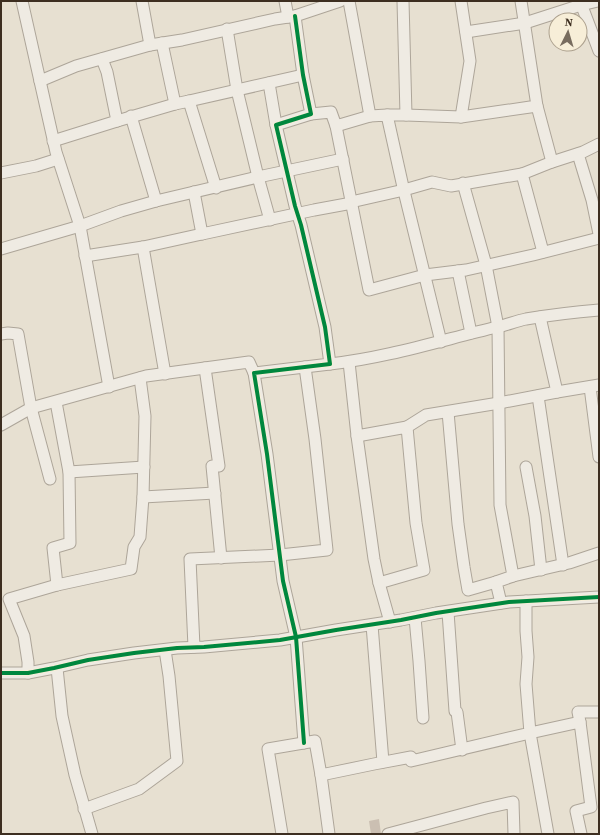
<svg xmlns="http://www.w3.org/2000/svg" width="600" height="835" viewBox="0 0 600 835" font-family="'Source Serif 4',serif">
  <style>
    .building { fill: #cbbfb2 }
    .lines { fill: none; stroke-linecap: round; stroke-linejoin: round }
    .minor-casing { stroke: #ada599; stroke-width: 13 }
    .minor { stroke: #efebe3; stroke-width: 11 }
    .cycleway-casing { stroke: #f7eed8; stroke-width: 6 }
    .cycleway { stroke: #00873e; stroke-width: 4 }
  </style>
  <rect width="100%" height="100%" fill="#e7e0d1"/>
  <!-- building -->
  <path class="building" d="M379,819L381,834H371L369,821Z"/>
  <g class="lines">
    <!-- minor casing -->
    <g class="minor-casing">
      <g id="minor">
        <path d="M22,1L40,81L76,66L150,45L182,40L275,19L295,16L340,1"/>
        <path d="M142,1L150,45"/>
        <path d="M285,1L288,17"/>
        <path d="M349,1L370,116"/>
        <path d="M461,1L470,61L461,117L537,106L521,1"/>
        <path d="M580,1L599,51"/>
        <path d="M295,16L303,75L311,114L276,125L295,206L301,225L325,327L330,364L254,373L267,454L283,581L296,637L304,743"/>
        <path d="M227,29L237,90L258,177L270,220"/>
        <path d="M466,32L525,23L581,5L598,1"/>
        <path d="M162,43L175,104"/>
        <path d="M40,81L56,152L80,226L109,387"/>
        <path d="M269,83L276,125"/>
        <path d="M189,101L303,75"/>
        <path d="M537,106L552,162L583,152L599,144"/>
        <path d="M311,114L331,112L336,126L370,116L387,115L403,187L441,342"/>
        <path d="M387,115H406L403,1"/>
        <path d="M406,115L461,117"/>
        <path d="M131,116L156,201"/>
        <path d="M117,121L175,104L189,101L216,188"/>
        <path d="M336,126L369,290L425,275L466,270L533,255L599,238"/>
        <path d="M53,141L117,121L107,72L102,59"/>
        <path d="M578,154L592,200L599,234"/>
        <path d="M1,173L36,166L58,159"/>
        <path d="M463,183L486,265L498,327L500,505L513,576L496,582L501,603"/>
        <path d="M194,192L202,234L314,210L352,203"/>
        <path d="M351,202L404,190L432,182L451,186L522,174"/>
        <path d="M143,247L165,374"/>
        <path d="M1,249L80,226L121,211L156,201L258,177L343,159"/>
        <path d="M543,252L522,174L552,162"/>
        <path d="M85,256L143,247L202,234"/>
        <path d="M458,271L471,333"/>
        <path d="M540,317L557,392L599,385"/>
        <path d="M1,334L8,333L18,334L31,408L50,479"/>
        <path d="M349,362L357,436L407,427L416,523L424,570L379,583L390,622"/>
        <path d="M330,364C386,358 442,340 497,327C507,325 516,321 526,319C550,315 575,312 599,310"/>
        <path d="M205,368L219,466H212L221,558"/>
        <path d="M590,387L599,457"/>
        <path d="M538,396L563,565"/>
        <path d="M56,402L69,472L70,543L53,548L57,585L131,569L134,547L140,537L143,497L145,416L140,378"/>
        <path d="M448,412L458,524L464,567L468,590L496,582"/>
        <path d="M1,425L31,408L146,376L249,362L254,373"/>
        <path d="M407,427L426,415L499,403L557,392"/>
        <path d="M357,436L374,559L379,583"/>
        <path d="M526,467L535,516L541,570"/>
        <path d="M69,472L144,467"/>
        <path d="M143,497L215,493"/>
        <path d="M513,576L569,563L599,553"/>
        <path d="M448,612L455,711L457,712L462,750"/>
        <path d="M415,618L419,661L423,718"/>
        <path d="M372,625L383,762"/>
        <path d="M194,647L190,559L280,555L327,550L315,439L305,367"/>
        <path d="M57,668L62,716L75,775L92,834"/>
        <path d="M1,673H28L54,668L88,660L134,653L177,648L204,647L280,640L336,630L401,620L436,613L509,602L599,597"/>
        <path d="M28,673V662L24,636L9,599L57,585"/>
        <path d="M580,722L578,712H599"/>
        <path d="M321,775L329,834"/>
        <path d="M84,809L139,789L177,761L169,676L165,650"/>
        <path d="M282,834L268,749L315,741L321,775L374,764L411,757V761L530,733L526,684L528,657L526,631V601"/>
        <path d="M388,834L486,808L513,802L514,834"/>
        <path d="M548,834L530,733L580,722L591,807L576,811L581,834"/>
      </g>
    </g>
    <!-- minor -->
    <use href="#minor" class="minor"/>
    <!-- cycleway casing -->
    <g class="cycleway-casing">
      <g id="cycleway">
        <path d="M295,16L303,75L311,114L276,125L295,206L301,225L325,327L330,364L254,373L267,454L283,581L296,637L304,743"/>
        <path d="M1,673H28L54,668L88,660L134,653L177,648L204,647L280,640L336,630L401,620L436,613L509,602L599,597"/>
      </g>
    </g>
    <!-- cycleway -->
    <use href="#cycleway" class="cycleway"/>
  </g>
  <!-- border -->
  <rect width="600" height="835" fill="none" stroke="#3d2e20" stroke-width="4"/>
  <!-- north arrow -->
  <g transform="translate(568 32) rotate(5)"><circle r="19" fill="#f7eed8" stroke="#ada18e"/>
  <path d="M0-3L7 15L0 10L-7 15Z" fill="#786c5e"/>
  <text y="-6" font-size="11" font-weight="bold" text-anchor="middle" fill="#3d2e20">N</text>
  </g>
</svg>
